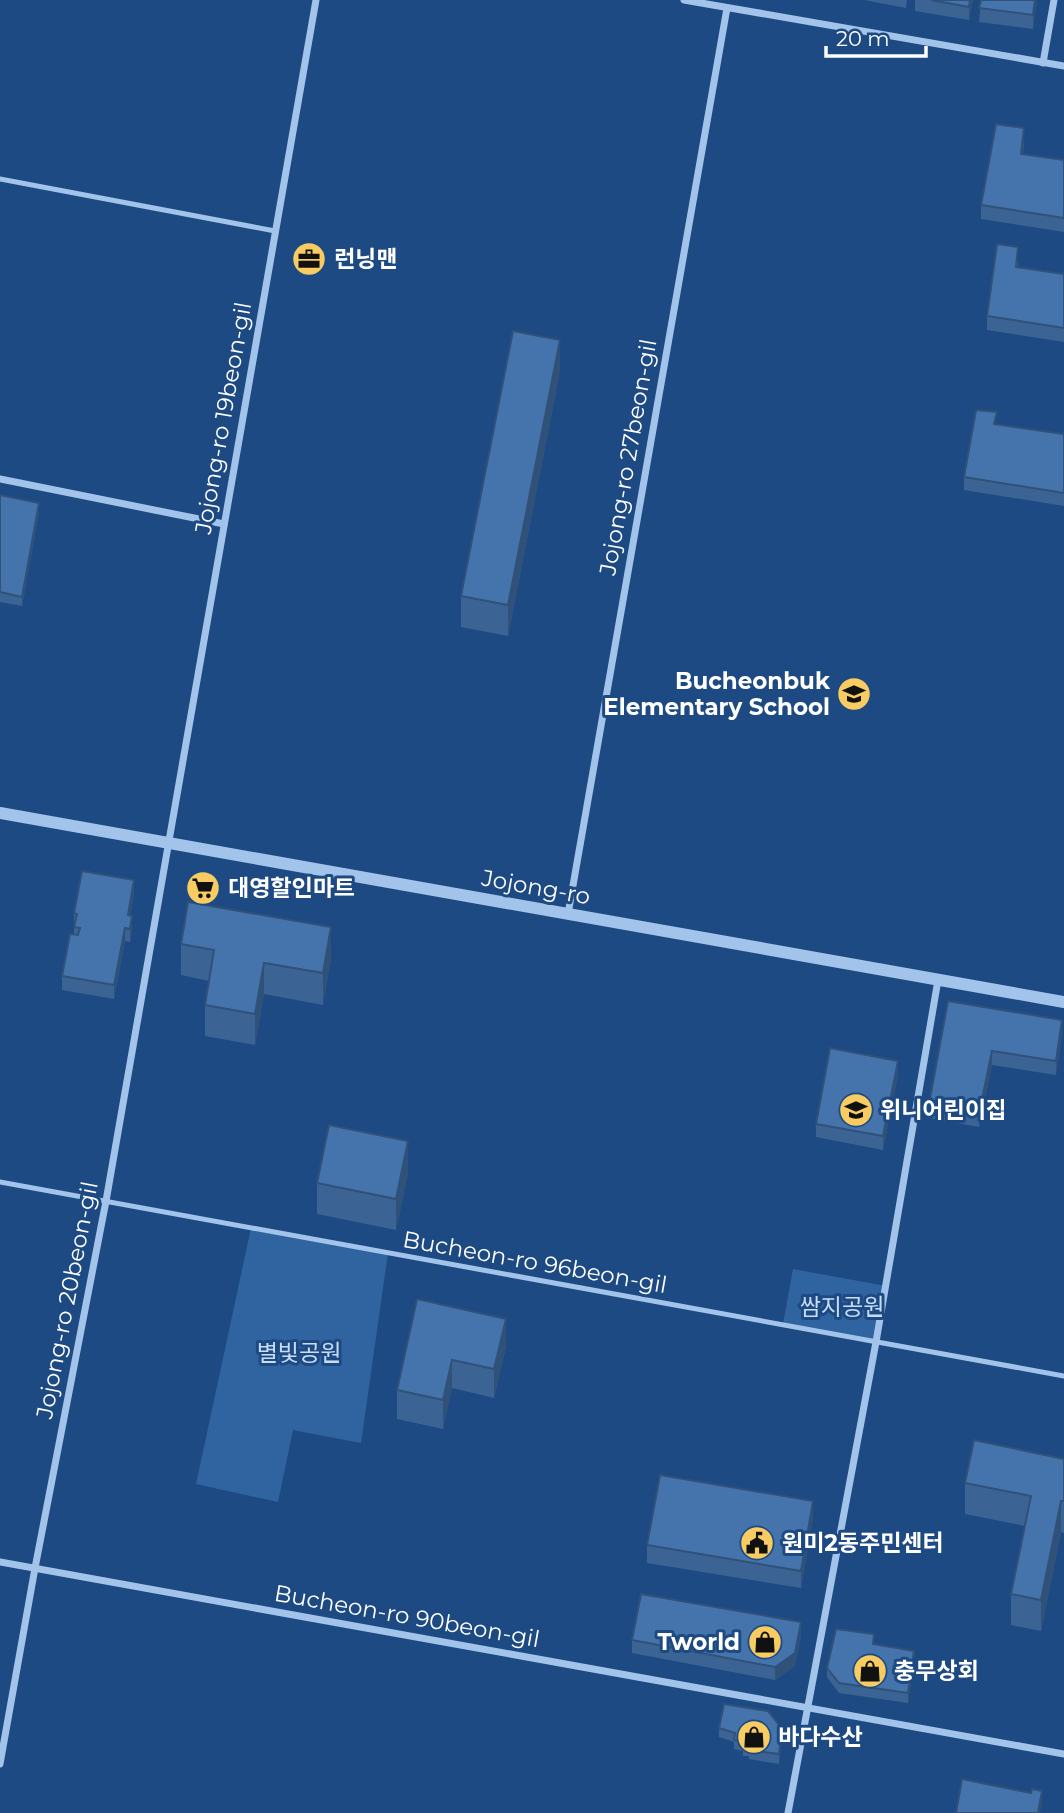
<svg xmlns="http://www.w3.org/2000/svg" width="1064" height="1813" viewBox="0 0 1064 1813" font-family="Montserrat,'Noto Sans KR',sans-serif">
  <style>
    .green { fill: #3064a1 }
    .lines { fill: none; stroke-linecap: round; stroke-linejoin: round }
    .service { stroke: #a3c4ea; stroke-width: 5 }
    .minor { stroke: #a3c4ea; stroke-width: 7 }
    .tertiary { stroke: #a3c4ea; stroke-width: 12 }
    .wall { fill: #3b6494 }
    .shaded-wall { fill: #305178 }
    .building { fill: #4574ac; stroke: #305178; stroke-width: 2 }
    .labels { text-anchor: middle; dominant-baseline: central; stroke-width: 6; stroke-linejoin: round; paint-order: stroke }
    .poi-label { font-size: 23px; font-weight: bold; fill: #fff; stroke: #1d4a83; text-anchor: start }
    .street-label { font-size: 23px; fill: #fff; stroke: #1d4a83 }
    .park-label { font-size: 23px; fill: #c8def7; stroke: #1d4a83 }
  </style>
  <rect width="100%" height="100%" fill="#1d4a83"/>
  <!-- green -->
  <g class="green">
    <path d="M251,1228L388,1253L361,1443L293,1430L278,1502L196,1484Z"/>
    <path d="M793,1269L886,1286L876,1342L783,1324Z"/>
  </g>
  <g class="lines">
    <!-- service -->
    <g class="service">
      <path d="M0,179L275,231"/>
      <path d="M0,1182L1064,1376"/>
    </g>
    <!-- minor -->
    <g class="minor">
      <path d="M684,0L1064,66"/>
      <path d="M1043,63L1054,0"/>
      <path d="M0,479L224,524"/>
      <path d="M568,914L727,8"/>
      <path d="M0,1562L1064,1754"/>
      <path d="M0,1764L35,1568L106,1201L316,0"/>
      <path d="M788,1813L876,1342L938,980"/>
    </g>
    <!-- tertiary -->
    <path class="tertiary" d="M0,813L1064,1002"/>
  </g>
  <!-- wall -->
  <g class="wall">
    <path d="M864,0H907L906,8Z"/>
    <path d="M915,0H973L969,20L915,11Z"/>
    <path d="M981,0H1037L1033,29L979,22Z"/>
    <path d="M1024,142L1023,154L1064,160V232L981,219V205Z"/>
    <path d="M1018,261V267L1064,274V342L987,330V316Z"/>
    <path d="M560,371L508,636L461,627V596Z"/>
    <path d="M997,425L1064,434V506L964,490V477Z"/>
    <path d="M0,495L39,512L22,606L0,602Z"/>
    <path d="M134,894L130,916L132,930L130,942L125,941L114,999L62,990V976L74,934V913Z"/>
    <path d="M181,944L331,958L323,1005L264,994L255,1045L205,1036V1005L209,981L181,975Z"/>
    <path d="M948,1001L1062,1034L1056,1075L992,1065L979,1127L929,1118V1104Z"/>
    <path d="M898,1075L883,1150L816,1137V1124Z"/>
    <path d="M408,1173L396,1230L317,1214V1183Z"/>
    <path d="M417,1299L506,1347L494,1398L452,1388L443,1429L397,1419V1390Z"/>
    <path d="M1064,1459V1533L1061,1532L1041,1631L1011,1625V1594L1025,1526L965,1514V1483Z"/>
    <path d="M813,1518L801,1588L647,1563V1545Z"/>
    <path d="M801,1636L795,1666L775,1680L632,1653V1640Z"/>
    <path d="M874,1644L914,1660L908,1703L839,1693L827,1677V1668Z"/>
    <path d="M719,1728L782,1738L779,1764L749,1759V1756H743V1751L734,1749V1742L719,1737Z"/>
  </g>
  <!-- shaded-wall -->
  <g class="shaded-wall">
    <path d="M970,0H973L969,20V7Z"/>
    <path d="M1035,0H1037L1033,29V15Z"/>
    <path d="M1024,128V142L1021,167V154Z"/>
    <path d="M560,340V371L508,636V605Z"/>
    <path d="M39,503V512L22,606V597Z"/>
    <path d="M134,880V894L128,929V915Z"/>
    <path d="M132,916V930L130,942V929Z"/>
    <path d="M331,927V958L323,1005V973Z"/>
    <path d="M125,928V941L114,999V985Z"/>
    <path d="M264,963V994L255,1045V1014Z"/>
    <path d="M1062,1020V1034L1056,1075V1061Z"/>
    <path d="M992,1051V1065L979,1127V1114Z"/>
    <path d="M898,1061V1075L883,1150V1136Z"/>
    <path d="M408,1141V1173L396,1230V1199Z"/>
    <path d="M506,1319V1347L494,1398V1369Z"/>
    <path d="M452,1360V1388L443,1429V1400Z"/>
    <path d="M813,1501V1518L801,1588V1571Z"/>
    <path d="M1061,1501V1532L1041,1631V1600Z"/>
    <path d="M801,1622V1636L795,1666L775,1680V1667Z"/>
    <path d="M914,1651V1660L908,1703V1693Z"/>
    <path d="M782,1729V1738L779,1764V1754Z"/>
    <path d="M1042,1791V1805L1040,1813H1038Z"/>
  </g>
  <!-- building -->
  <g class="building">
    <path d="M931,0H970L969,7Z"/>
    <path d="M981,0H1035L1033,15L979,8Z"/>
    <path d="M996,124L1024,128L1021,154L1064,160V218L981,205Z"/>
    <path d="M997,244L1018,247L1016,267L1064,274V328L987,316Z"/>
    <path d="M513,331L560,340L508,605L461,596Z"/>
    <path d="M976,410L997,412L994,424L1064,434V493L964,477Z"/>
    <path d="M0,495L39,503L22,597L0,592Z"/>
    <path d="M82,871L134,880L128,915L132,916L130,929L125,928L114,985L62,976L70,934L78,935L80,928L74,927L77,914L74,913Z"/>
    <path d="M188,902L331,927L323,973L264,963L255,1014L205,1005L214,950L181,944Z"/>
    <path d="M948,1001L1062,1020L1056,1061L992,1051L979,1114L929,1104Z"/>
    <path d="M830,1048L898,1061L883,1136L816,1124Z"/>
    <path d="M329,1125L408,1141L396,1199L317,1183Z"/>
    <path d="M417,1299L506,1319L494,1369L452,1360L443,1400L397,1390Z"/>
    <path d="M974,1440L1064,1459V1501H1061L1041,1600L1011,1594L1031,1496L965,1483Z"/>
    <path d="M660,1475L813,1501L801,1571L647,1545Z"/>
    <path d="M641,1594L801,1622L795,1653L775,1667L632,1640Z"/>
    <path d="M836,1629L874,1634L873,1644L914,1651L908,1693L839,1683L827,1668Z"/>
    <path d="M724,1704L768,1711L782,1729L779,1754L749,1750L750,1747L743,1746V1741L734,1740L735,1733L719,1728Z"/>
    <path d="M962,1779L1031,1793L1032,1789L1042,1791L1038,1813H956Z"/>
  </g>
  <!-- icons -->
  <defs>
    <g id="office-disc" transform="scale(1.75)"><circle r="9.5" fill="#f9cc61" stroke="#1d4a83"/><path d="M-6-3h4V-5.5h4V-3h4V5H-6ZM-1-4.5V-3h2v-1.5ZM-6 0V1H6V0Z" fill="#111"/></g>
    <g id="school-disc" transform="scale(1.75)"><circle r="9.5" fill="#f9cc61" stroke="#1d4a83"/><path d="M0-5L7-2L0 1L-7-2ZM-4 1L0 2.5L4 1V4Q0 6-4 4Z" fill="#111"/></g>
    <g id="supermarket-disc" transform="scale(1.75)"><circle r="9.5" fill="#f9cc61" stroke="#1d4a83"/><path d="M-6-5.5h2.5l.6 2H6L4.5 2H-2.5L-4.4-4H-6ZM-1.5 3.2a1.3 1.3 0 1 0 .1 0ZM3 3.2a1.3 1.3 0 1 0 .1 0Z" fill="#111"/></g>
    <g id="civic-disc" transform="scale(1.75)"><circle r="9.5" fill="#f9cc61" stroke="#1d4a83"/><path d="M-.6-6.5H3V-4.5H.6V-3L4-1V1h2V6H-6V1h2V-1L-.6-3ZM-1.2 2.5V6h2.4V2.5Z" fill="#111"/></g>
    <g id="shop-disc" transform="scale(1.75)"><circle r="9.5" fill="#f9cc61" stroke="#1d4a83"/><path d="M-5-2.5h2.3a2.7 3.5 0 0 1 5.4 0H5L5.5 6h-11ZM-1.5-2.5h3a1.5 2.3 0 0 0-3 0Z" fill="#111"/></g>
  </defs>
  <g fill-rule="evenodd">
    <use href="#office-disc" x="309" y="259"/>
    <use href="#school-disc" x="854" y="694"/>
    <use href="#supermarket-disc" x="203" y="888"/>
    <use href="#school-disc" x="856" y="1110"/>
    <use href="#civic-disc" x="757" y="1543"/>
    <use href="#shop-disc" x="765" y="1642"/>
    <use href="#shop-disc" x="870" y="1671"/>
    <use href="#shop-disc" x="754" y="1737"/>
  </g>
  <g class="labels">
    <!-- poi labels -->
    <g class="poi-label">
      <text x="334" y="259">런닝맨</text>
      <text x="830" y="681" text-anchor="end">Bucheonbuk<tspan x="830" dy="26">Elementary School</tspan></text>
      <text x="228" y="888">대영할인마트</text>
      <text x="880" y="1110">위니어린이집</text>
      <text x="782" y="1543">원미2동주민센터</text>
      <text x="740" y="1642" text-anchor="end">Tworld</text>
      <text x="894" y="1671">충무상회</text>
      <text x="778" y="1737">바다수산</text>
    </g>
    <!-- street labels -->
    <g class="street-label">
      <text transform="translate(223 418) rotate(-80)">Jojong-ro 19beon-gil</text>
      <text transform="translate(628 457) rotate(-80)">Jojong-ro 27beon-gil</text>
      <text transform="translate(536 887) rotate(10)">Jojong-ro</text>
      <text transform="translate(535 1262) rotate(10)">Bucheon-ro 96beon-gil</text>
      <text transform="translate(67 1300) rotate(-79)">Jojong-ro 20beon-gil</text>
      <text transform="translate(407 1616) rotate(10)">Bucheon-ro 90beon-gil</text>
    </g>
    <!-- park labels -->
    <g class="park-label">
      <text x="842" y="1307">쌈지공원</text>
      <text x="299" y="1353">별빛공원</text>
    </g>
  </g>
  <!-- scale -->
  <path d="M826 46v10h100v-10" fill="none" stroke="#ffffff" stroke-width="3.5"/>
  <text x="836" y="46" font-size="21" fill="#ffffff" stroke="#1d4a83" stroke-width="5" paint-order="stroke">20 m</text>
</svg>
